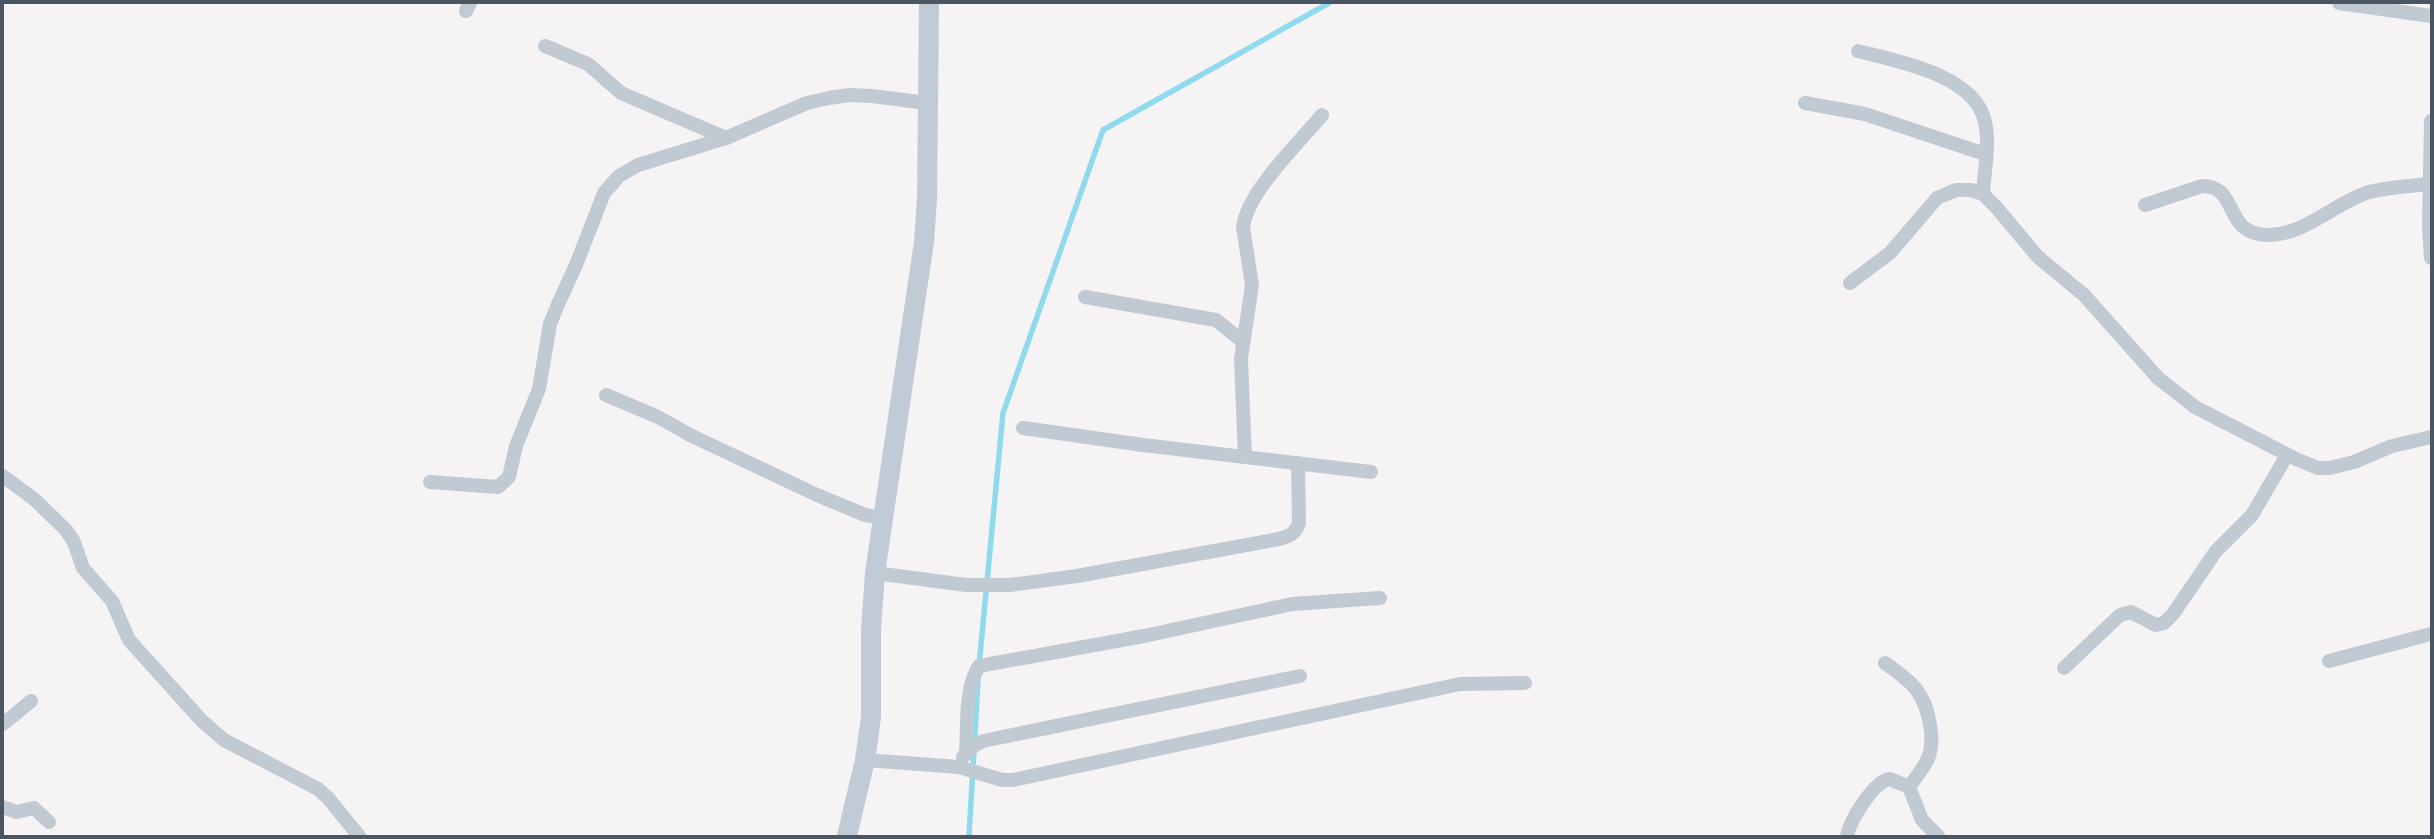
<svg xmlns="http://www.w3.org/2000/svg" width="2434" height="839" viewBox="0 0 2434 839" font-family="'Open Sans',sans-serif">
  <style>
    .lines { fill: none; stroke-linecap: round; stroke-linejoin: round }
    .stream { stroke: #90daee; stroke-width: 5.5 }
    .street { stroke: #c1cad2; stroke-width: 14 }
    .secondary { stroke: #c1cbd6; stroke-width: 20 }
  </style>
  <rect width="100%" height="100%" fill="#f5f3f3"/>
  <g class="lines">
    <!-- stream -->
    <g class="stream">
      <path d="M979,666L1003,413L1103,130L1329,3"/>
      <path d="M969,836L978,681"/>
    </g>
    <!-- street -->
    <g class="street">
      <path d="M2339,3L2431,16"/>
      <path d="M466,11L470,3"/>
      <path d="M545,46L588,64L621,93L726,138"/>
      <path d="M1858,51C1896,61 1971,74 1984,118C1991,141 1984,171 1983,194"/>
      <path d="M1805,103L1865,114L1985,154"/>
      <path d="M2431,121L2429,227L2431,258"/>
      <path d="M2145,205L2202,186C2240,186 2222,233 2266,235C2305,236 2334,203 2369,192C2389,187 2410,186 2430,184"/>
      <path d="M1850,283L1890,253L1937,198L1956,190H1971L1983,194L1996,207L2038,257L2084,295L2158,378L2195,407L2296,459L2318,468H2330L2354,462L2392,446L2431,437"/>
      <path d="M1085,297L1216,320L1242,341"/>
      <path d="M606,395L658,417L690,435L817,495L865,515L883,518"/>
      <path d="M1023,428L1143,445L1371,472"/>
      <path d="M1245,457L1241,359L1252,285L1243,227C1248,191 1298,144 1322,115"/>
      <path d="M3,476L34,499L66,530L74,542L83,568L112,601L129,640L202,721L224,740L318,789L328,798L359,836"/>
      <path d="M430,482L498,487L509,477L516,446L539,389L550,324L559,302L576,265L604,193L619,176L638,165L726,138L807,103L829,98L849,95L872,96L927,103"/>
      <path d="M875,573L966,585H1010L1077,576L1279,539C1290,536 1295,534 1299,523L1298,463"/>
      <path d="M2329,661L2431,634"/>
      <path d="M1885,663C1912,682 1925,692 1930,725C1932,735 1932,746 1929,756C1925,767 1916,777 1909,787"/>
      <path d="M2064,668L2120,615L2131,612L2156,625L2164,623L2173,614L2216,551L2252,515L2287,455"/>
      <path d="M3,724L31,701"/>
      <path d="M966,754C968,726 964,690 979,666L1144,636L1292,604L1380,598"/>
      <path d="M963,757L975,745L983,741L1300,676"/>
      <path d="M865,760L959,767L1002,780H1013L1460,684L1525,683"/>
      <path d="M3,807L16,812L34,808L49,822"/>
      <path d="M1847,836C1850,820 1874,781 1890,779L1909,787L1922,820L1938,836"/>
    </g>
    <!-- secondary -->
    <path class="secondary" d="M847,836L865,760L871,717V630L875,573L924,242L927,200L929,3"/>
  </g>
  <!-- border -->
  <rect width="2434" height="839" fill="none" stroke="#4a5661" stroke-width="8"/>
</svg>
